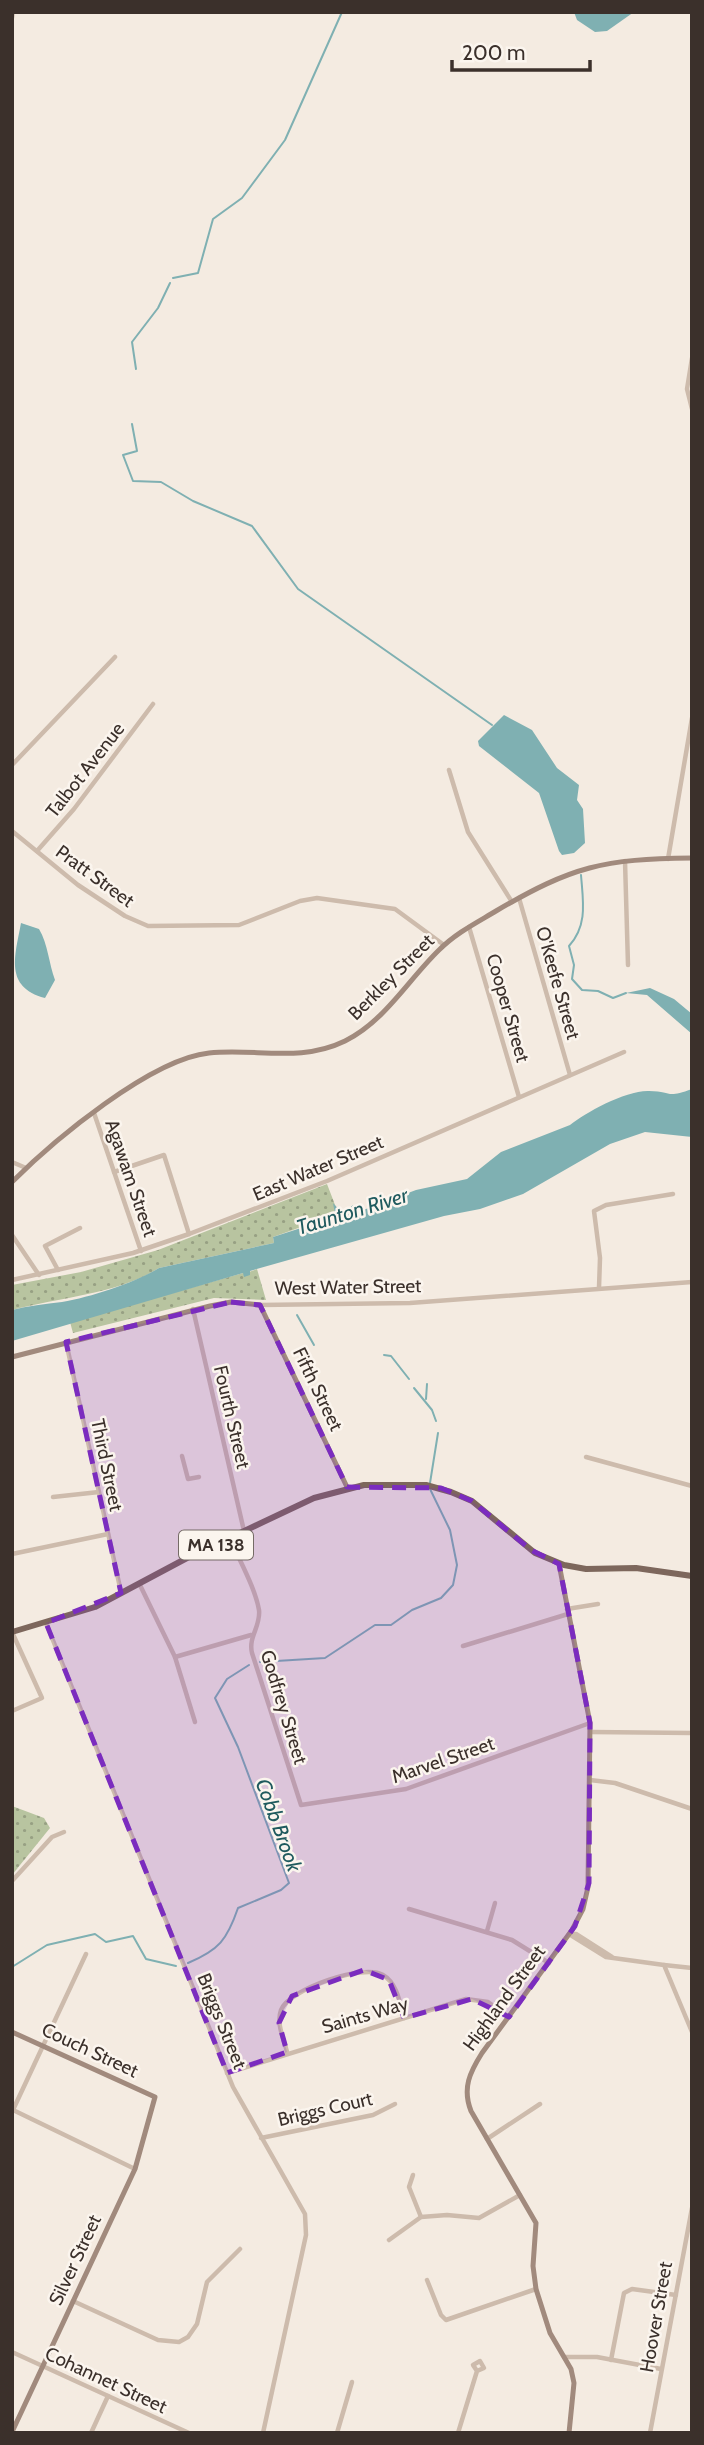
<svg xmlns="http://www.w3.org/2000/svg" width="704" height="2445" viewBox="0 0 704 2445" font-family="Cabin,sans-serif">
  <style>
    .green { fill: url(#green-dots) }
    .water { fill: #7fb0b2 }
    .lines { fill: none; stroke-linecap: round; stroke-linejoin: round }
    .stream { stroke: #7fb0b2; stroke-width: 2 }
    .street { stroke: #cdbbac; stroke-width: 4.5 }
    .secondary { stroke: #a18a7d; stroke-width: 5 }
    .primary { stroke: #7d675c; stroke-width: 6 }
    .marked { fill: #7b2cbf; fill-opacity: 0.2; stroke: #7b2cbf; stroke-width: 5; stroke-dasharray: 14 9; stroke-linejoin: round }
    .labels { text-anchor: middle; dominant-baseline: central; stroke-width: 5; stroke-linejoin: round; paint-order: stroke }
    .shield { fill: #fbf5ee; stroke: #756b66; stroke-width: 2 }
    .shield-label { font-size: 18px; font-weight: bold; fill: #3b302b }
    .street-label { font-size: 19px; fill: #3b302b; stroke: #fbf5ee }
    .water-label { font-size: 21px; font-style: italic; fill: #1f5a5e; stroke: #fbf5ee }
  </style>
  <defs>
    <pattern id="green-dots" width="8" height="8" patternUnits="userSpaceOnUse" patternTransform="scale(1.75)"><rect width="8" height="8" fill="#b8c4a0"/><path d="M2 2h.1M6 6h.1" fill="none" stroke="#97a083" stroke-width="1.8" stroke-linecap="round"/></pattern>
  </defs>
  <rect width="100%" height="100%" fill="#f4ebe1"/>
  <!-- green -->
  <g class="green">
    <path d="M327,1184L337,1210L334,1205L335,1215L273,1237L274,1243L159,1268C118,1294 61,1297 12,1310V1285L81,1272L158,1250Z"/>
    <path d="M257,1269L266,1300L214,1298L73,1333L70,1322L243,1273L250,1275L249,1272Z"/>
    <path d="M12,1806L44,1818L50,1828L12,1875Z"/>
  </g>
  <!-- water -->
  <g class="water">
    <path d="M574,12H634L607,31L595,32L577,20Z"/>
    <path d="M504,715L532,730L557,768L579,785L577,800L583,809L585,843L574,853L562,855L559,851L539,793L479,746L478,741Z"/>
    <path d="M21,923L39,929C48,944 49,964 55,980L45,998C4,987 15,956 21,923Z"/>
    <path d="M650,988L674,999L692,1014V1034L647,995L626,993Z"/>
    <path d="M692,1089V1137L645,1132L610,1144L523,1194L480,1209L444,1216L250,1271V1275L244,1277L243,1273L12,1341V1310C28,1306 45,1304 62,1302C92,1297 136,1282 159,1268L274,1243L273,1237L332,1218L335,1214L333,1203L343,1214L353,1205L358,1212L416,1190L467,1179L501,1152L570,1125C585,1113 626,1090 649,1091C672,1091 665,1099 692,1089Z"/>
  </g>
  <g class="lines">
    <!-- stream -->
    <g class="stream">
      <path d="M173,278L198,273L213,219L242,198L285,140L342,12"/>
      <path d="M136,369L132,342L158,308L170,283"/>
      <path d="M132,424L137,451L123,455L133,481L161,482L193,501L252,526L298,589L492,725"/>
      <path d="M581,875C583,901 588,925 569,946L574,965L572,979L582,990L598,991L613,998L626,993"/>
      <path d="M297,1315L314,1345"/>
      <path d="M384,1355L391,1356L409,1379"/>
      <path d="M414,1388L432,1410L436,1421"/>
      <path d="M426,1399L427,1384"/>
      <path d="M430,1483L438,1433"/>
      <path d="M260,1662L325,1658L375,1625H391L412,1610L441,1598L453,1585L457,1565L450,1530L430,1489"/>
      <path d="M188,1963C219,1950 227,1940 238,1908L281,1890L289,1883L238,1747L215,1698L227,1679L249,1665"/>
      <path d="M12,1967L47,1945L95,1934L106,1942L133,1936L146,1959L176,1966"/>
    </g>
    <!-- street -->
    <g class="street">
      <path d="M12,18L13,12"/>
      <path d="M692,358L687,389L692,409"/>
      <path d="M12,765L115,657"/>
      <path d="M449,770L468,832L512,902"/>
      <path d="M12,831L78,885L125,916L148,926L239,925L300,901L317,898L395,909L444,945"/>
      <path d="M37,851L74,809L153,704"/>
      <path d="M668,859L692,718"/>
      <path d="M625,861L628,965"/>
      <path d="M519,898L570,1075"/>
      <path d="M469,927L519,1097"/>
      <path d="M94,1113L141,1251"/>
      <path d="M12,1162L26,1168"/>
      <path d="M114,1172L164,1155L189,1234"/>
      <path d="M12,1235L39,1275"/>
      <path d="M58,1270L45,1246L80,1228"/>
      <path d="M12,1280L133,1253L189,1234L327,1181L624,1052"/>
      <path d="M599,1288L600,1258L594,1211L606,1205L673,1194"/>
      <path d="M260,1305L410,1303L692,1282"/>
      <path d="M193,1309L244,1531"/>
      <path d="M66,1342L121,1592"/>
      <path d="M182,1456L188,1479L199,1477"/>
      <path d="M586,1457L692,1486"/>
      <path d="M53,1497L99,1492"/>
      <path d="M230,1538C239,1560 255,1587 259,1610C261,1626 248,1637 252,1653L301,1805L406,1789L590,1723"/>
      <path d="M12,1554L108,1534"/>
      <path d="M139,1583L175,1657L195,1722"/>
      <path d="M567,1609L598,1604"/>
      <path d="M46,1623L233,2087L305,2214L306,2235L263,2433"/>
      <path d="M463,1646L568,1614"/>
      <path d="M175,1657L251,1635"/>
      <path d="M12,1711L42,1698L12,1632"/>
      <path d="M591,1732L692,1733"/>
      <path d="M590,1780L615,1783L692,1809"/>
      <path d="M12,1881L52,1837L64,1832"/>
      <path d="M409,1909L512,1940L549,1963"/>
      <path d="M487,1931L495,1903"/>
      <path d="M569,1934L606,1957L664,1965L692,2032"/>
      <path d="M569,1934H576L612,1957"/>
      <path d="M664,1965L692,1968"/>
      <path d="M287,2052C284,2039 276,2024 281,2010C289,1989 364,1963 383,1975C397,1983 400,2003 404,2018"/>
      <path d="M227,2073L466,1999L488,2002L509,2017"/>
      <path d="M13,2110L135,2169"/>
      <path d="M12,2112L86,1954"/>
      <path d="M261,2138L373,2115L395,2104"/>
      <path d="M487,2139L540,2104"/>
      <path d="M413,2175L409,2187L421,2217"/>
      <path d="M389,2240L421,2217L447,2215L479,2218L520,2195"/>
      <path d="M427,2280L441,2315L446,2320L536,2289"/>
      <path d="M73,2301L158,2340L179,2342L188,2337L197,2324L207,2282L240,2249"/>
      <path d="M12,2352L189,2433"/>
      <path d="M564,2357H597L661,2369"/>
      <path d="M611,2360L624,2293L632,2289L676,2295"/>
      <path d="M91,2433L108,2396"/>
      <path d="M337,2433L352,2382"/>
      <path d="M458,2433L477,2371L484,2368L480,2361L473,2365L477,2371"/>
      <path d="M650,2433L692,2208"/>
    </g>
    <!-- secondary -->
    <g class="secondary">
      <path d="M12,1182C54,1140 151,1059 209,1053C256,1048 300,1063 345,1041C385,1021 408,980 439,950C456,933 476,923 496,911C573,866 603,859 692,858"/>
      <path d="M12,1357L210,1306L231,1302L260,1305L347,1487"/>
      <path d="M559,1564L590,1723L588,1887L583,1909L572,1930L482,2053C470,2072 462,2088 471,2111L536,2223L533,2266L536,2289L550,2333L571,2369L574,2383L569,2433"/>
      <path d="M12,2032L155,2097L135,2169L12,2432"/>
    </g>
    <!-- primary -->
    <path class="primary" d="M12,1632L95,1607L187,1558L314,1498L364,1485H426L451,1492L472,1501L535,1553L564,1565L586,1569L636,1568L692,1576"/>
  </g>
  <!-- marked area -->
  <path class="marked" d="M231,1302L260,1305L347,1487L441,1488L472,1501L531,1550L559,1564L590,1723L589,1883L575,1926L509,2017L472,1999L404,2018L389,1980L364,1970L292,1996L279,2023L287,2052L227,2073L46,1623L121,1593L66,1342Z"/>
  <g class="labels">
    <!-- shield labels -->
    <rect class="shield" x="179" y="1530.5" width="74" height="29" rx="5"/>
    <g class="shield-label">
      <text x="216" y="1545">MA 138</text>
    </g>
    <!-- street labels -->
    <g class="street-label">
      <text transform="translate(85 770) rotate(-52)">Talbot Avenue</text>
      <text transform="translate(95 876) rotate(36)">Pratt Street</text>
      <text transform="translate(391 977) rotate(-45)">Berkley Street</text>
      <text transform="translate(558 983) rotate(74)">O'Keefe Street</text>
      <text transform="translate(508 1008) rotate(74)">Cooper Street</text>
      <text transform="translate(318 1168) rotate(-23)">East Water Street</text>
      <text transform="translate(131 1178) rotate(71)">Agawam Street</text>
      <text transform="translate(348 1287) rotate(-1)">West Water Street</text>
      <text transform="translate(318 1389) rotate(64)">Fifth Street</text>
      <text transform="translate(232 1417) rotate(77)">Fourth Street</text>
      <text transform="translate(107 1465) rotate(78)">Third Street</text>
      <text transform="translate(284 1707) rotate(73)">Godfrey Street</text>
      <text transform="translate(443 1760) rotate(-19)">Marvel Street</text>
      <text transform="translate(504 1998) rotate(-54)">Highland Street</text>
      <text transform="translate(365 2015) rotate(-16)">Saints Way</text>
      <text transform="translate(222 2021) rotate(68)">Briggs Street</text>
      <text transform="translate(90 2050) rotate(25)">Couch Street</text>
      <text transform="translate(325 2109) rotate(-13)">Briggs Court</text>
      <text transform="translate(75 2260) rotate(-65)">Silver Street</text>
      <text transform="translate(656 2317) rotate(-80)">Hoover Street</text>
      <text transform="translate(106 2380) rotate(25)">Cohannet Street</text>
    </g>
    <!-- water labels -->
    <g class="water-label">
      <text transform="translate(352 1211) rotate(-17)">Taunton River</text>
      <text transform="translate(279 1825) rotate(70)">Cobb Brook</text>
    </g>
  </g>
  <!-- border -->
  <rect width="704" height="2445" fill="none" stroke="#3b302b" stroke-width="28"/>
  <!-- scale -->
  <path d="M452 60v10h138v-10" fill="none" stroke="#3b302b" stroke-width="3.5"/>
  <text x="462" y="60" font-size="21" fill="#3b302b" stroke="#fbf5ee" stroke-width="5" paint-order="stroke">200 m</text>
</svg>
